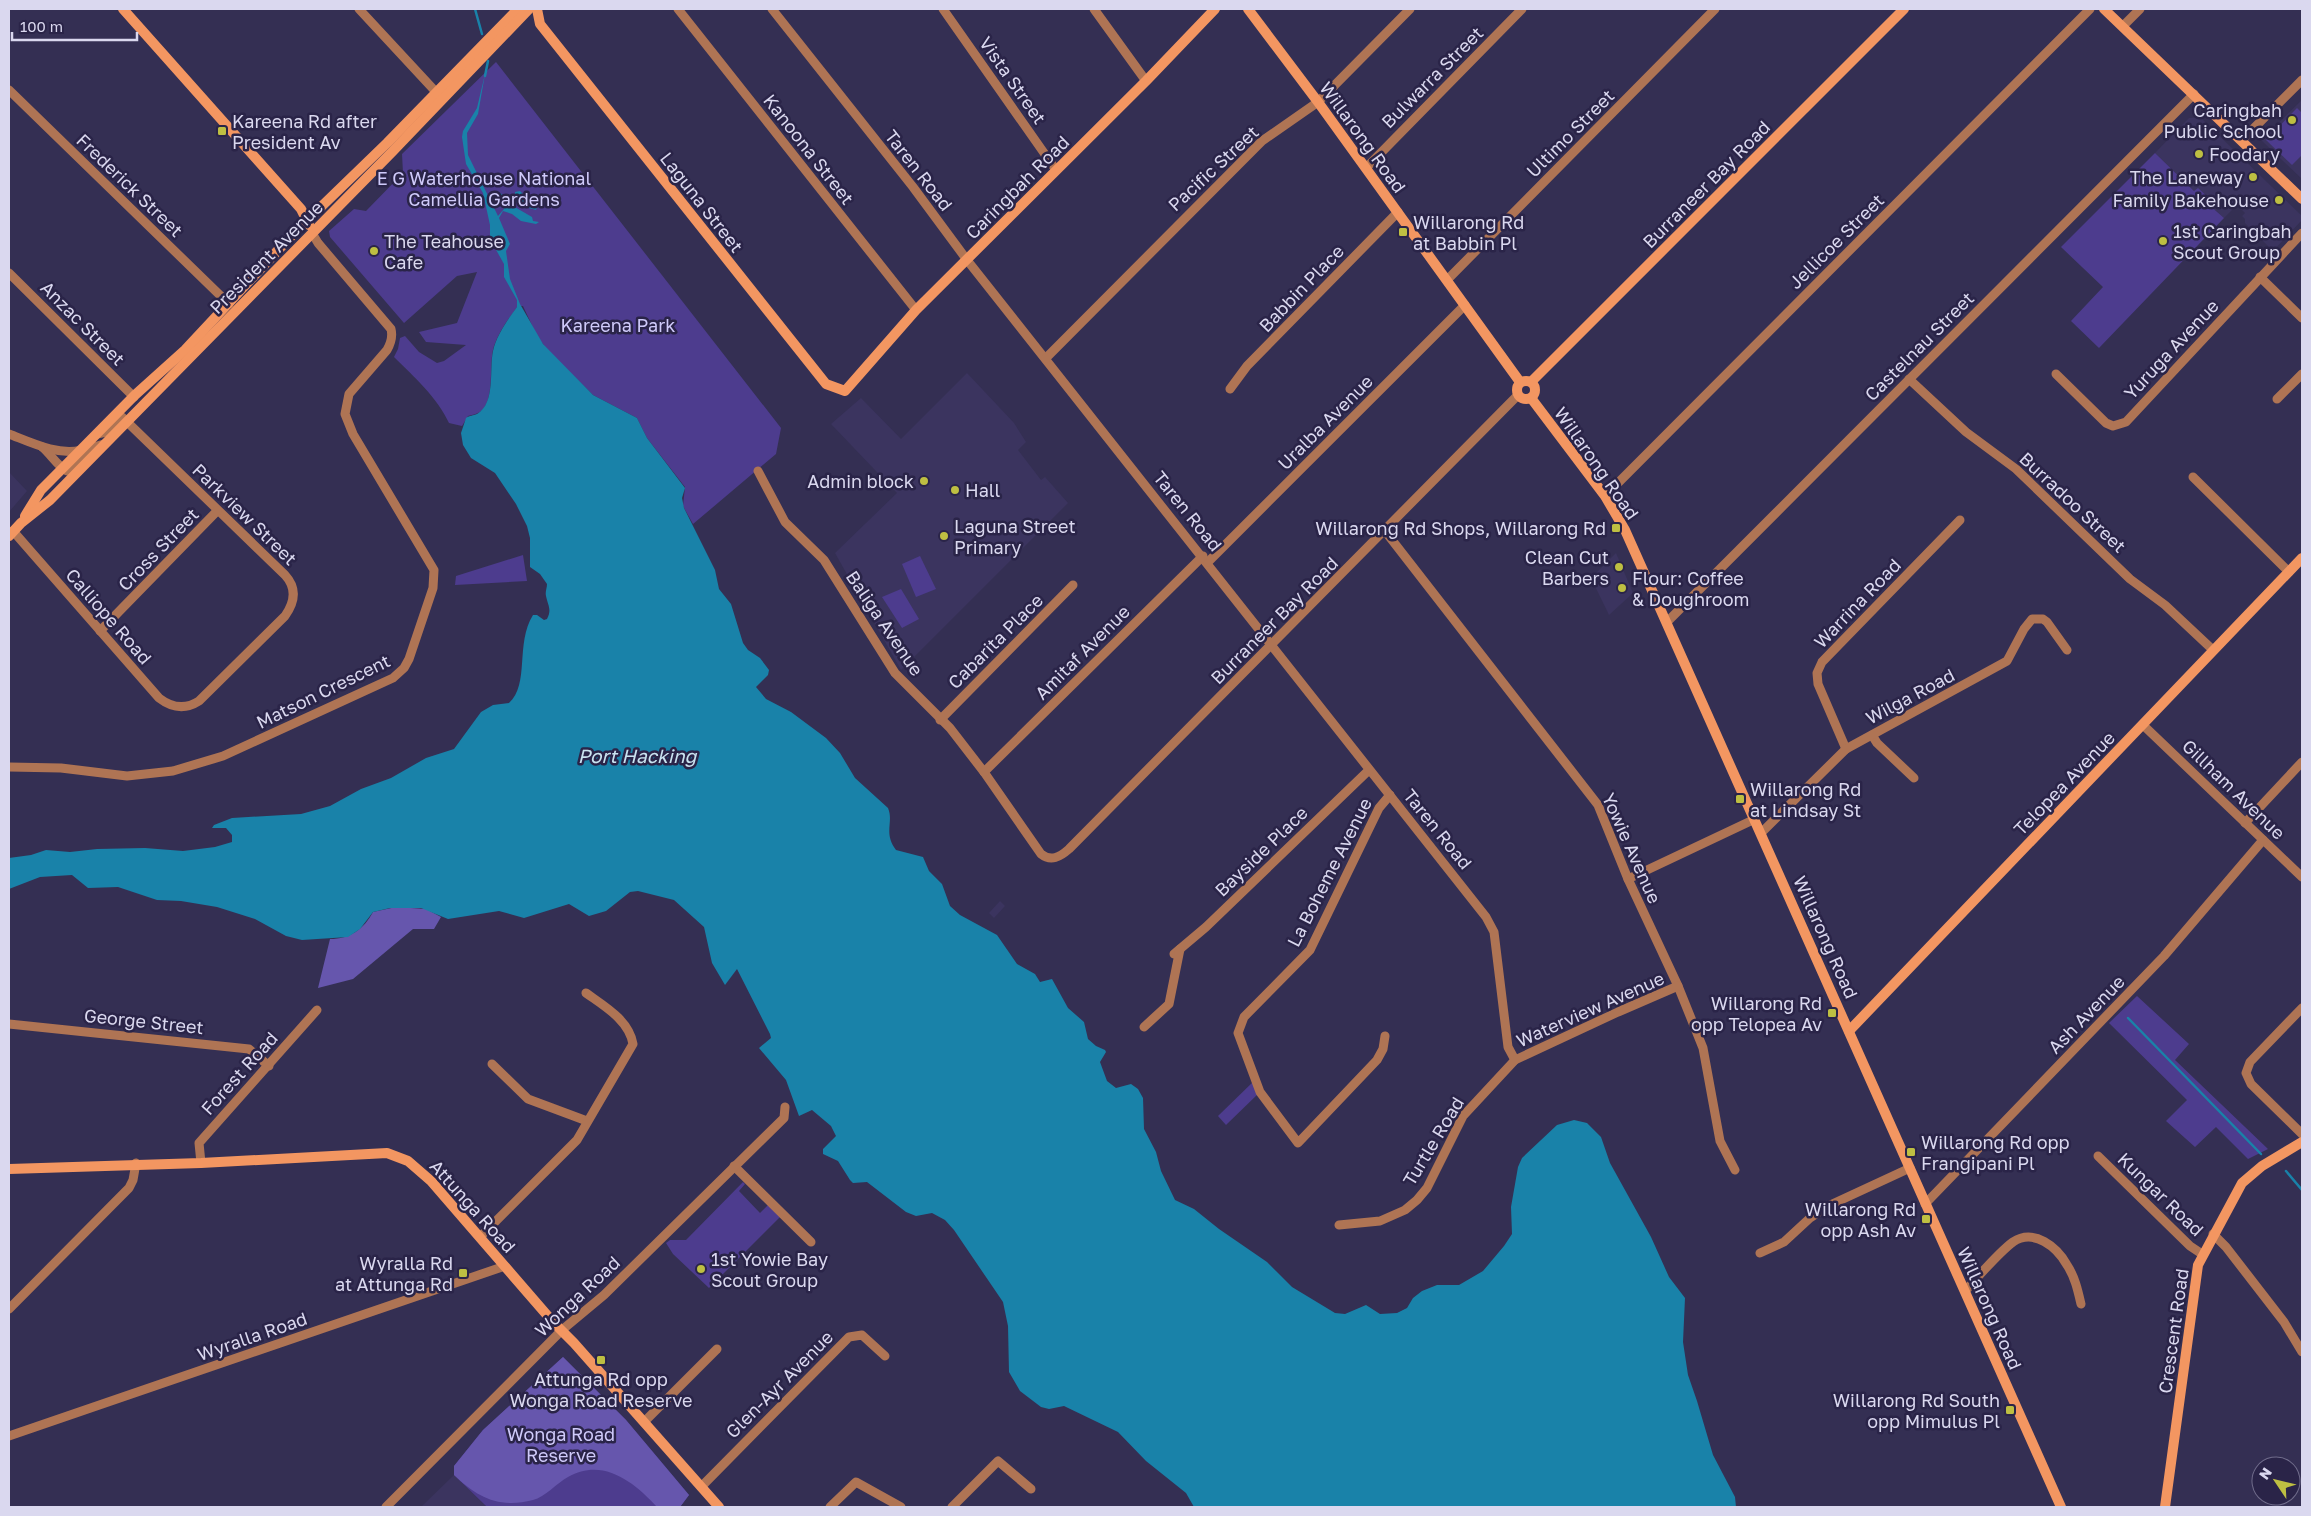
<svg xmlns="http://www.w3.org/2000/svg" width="2311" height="1516" viewBox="0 0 2311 1516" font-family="'Golos Text',sans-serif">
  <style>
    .built { fill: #3b345f }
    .green { fill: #4d3c8e }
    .forest { fill: #6656ad }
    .water { fill: #1982a9 }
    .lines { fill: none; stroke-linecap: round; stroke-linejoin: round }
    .stream { stroke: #1982a9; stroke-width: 2.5 }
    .street { stroke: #af7454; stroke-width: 9 }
    .secondary { stroke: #f39661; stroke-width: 10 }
    .poi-dot { fill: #bebf42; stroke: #2a2448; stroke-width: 2 }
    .labels { text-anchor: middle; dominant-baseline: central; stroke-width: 5; stroke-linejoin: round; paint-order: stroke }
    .street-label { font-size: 18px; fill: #dad8ef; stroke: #2a2448 }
    .poi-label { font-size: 18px; fill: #dad8ef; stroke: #2a2448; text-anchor: start }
    .park-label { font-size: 18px; fill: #cfcafa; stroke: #2a2448 }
    .water-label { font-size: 19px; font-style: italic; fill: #c9e3f0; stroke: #2a2448 }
  </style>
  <rect width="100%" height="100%" fill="#342f53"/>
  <!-- built -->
  <g class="built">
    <path d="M2302,100V179L2261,140Z"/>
    <path d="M2200,117L2302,216V220L2273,251L2245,223V219L2242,216L2245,213L2237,205L2224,218L2208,204L2211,200L2194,191L2155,153L2189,118Z"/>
    <path d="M967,373L1014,423L1026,442L1018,450L1041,480L1045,477L1068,503L901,670L835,553L897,493L831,424L861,398L901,439Z"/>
    <path d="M9,472L27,491L9,512Z"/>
    <path d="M1616,553L1633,593L1609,615L1591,578Z"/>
    <path d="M1000,901L1005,906L994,918L989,913Z"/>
    <path d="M454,1475L487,1507H421Z"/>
  </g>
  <!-- green -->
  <g class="green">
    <path d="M496,62L781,428L776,454L693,524L683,506L685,487L647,438L637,418L593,395L548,351L537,336L523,306H518C509,318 499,331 494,346C488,364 496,400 480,412C477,414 471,415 468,416L462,426L449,423C437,397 414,377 394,357L398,349L400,338L405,336L419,352L437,363L444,361L466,345L426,342L419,332L457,323L477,272L457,276L404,323L330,237L329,231L354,209L366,211L403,173L402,154Z"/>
    <path d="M2297,108L2302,113V155L2292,165L2266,140Z"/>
    <path d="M2155,153L2194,191L2198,188L2211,200L2208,204L2224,218L2099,348L2071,321L2103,287L2061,247Z"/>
    <path d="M523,555L527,581L455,585L456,576Z"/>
    <path d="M920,556L936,589L916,597L902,564Z"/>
    <path d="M901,589L919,619L902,628L882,597Z"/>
    <path d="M2137,996L2189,1044L2175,1060L2268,1149L2248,1159L2216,1127L2195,1147L2166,1121L2187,1100L2109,1023Z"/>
    <path d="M1255,1080L1260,1092L1226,1125L1218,1116Z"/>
    <path d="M743,1182L745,1184L739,1191L760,1213L768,1205L780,1217L709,1288L673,1254L666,1243L670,1240H686Z"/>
    <path d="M563,1357L626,1420L689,1495L680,1507H487L454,1475V1466L483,1430Z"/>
  </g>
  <!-- forest -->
  <g class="forest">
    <path d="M396,907L426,909L441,917L434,929H413L353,979L318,988L330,939C350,939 364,929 373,912Z"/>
    <path d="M563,1357L626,1420L689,1495L680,1507H657C634,1482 603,1457 568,1477C557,1483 545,1497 533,1500C499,1509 477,1497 454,1475V1466L483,1430Z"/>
  </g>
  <!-- water -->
  <path class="water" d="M485,74L478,114L467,133L468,155L498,216L504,209L499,198L500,193L506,197L509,202H512L515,199V192L520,191L529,200L538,205L536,210L529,208L520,201L513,204V206L532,217L533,221L539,222L536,224L521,221L512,214L503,211L499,218L510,244L506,251L510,279L520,304L543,344L593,395L637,418L647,438L685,488L682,498L684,508L715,570L719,589L731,604L743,643L748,650L760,658L769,670L768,675L756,687L766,699L791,712L826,738L840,753L855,778L888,808C894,822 883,833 896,850L923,857L929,871L942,884L950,906L960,915L997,935L1017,964L1035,974L1040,982L1052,979L1068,1008L1084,1022L1088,1039L1096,1046L1105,1050L1106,1052L1100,1062L1107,1081L1116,1088L1131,1084L1138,1089L1143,1098L1144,1129L1156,1152L1161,1171L1175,1200L1194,1209L1219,1229L1267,1262L1292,1287L1335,1313L1345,1314L1366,1305L1380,1314L1397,1313L1407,1308L1413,1298L1422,1291L1437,1285H1459L1483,1271L1504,1246L1512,1234L1511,1207L1518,1167L1522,1158L1557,1125L1574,1120L1587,1123L1601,1137L1610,1163L1651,1237L1669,1277L1685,1298L1683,1342L1688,1375L1697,1401L1713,1455L1735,1497L1736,1507H1194L1186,1493L1146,1461L1118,1432L1064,1406L1049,1409L1041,1407L1020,1391L1009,1372L1008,1326L1003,1302L954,1230L945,1220L932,1213L916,1216L906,1212L867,1182L853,1183L850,1180L838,1161L823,1154V1149L836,1136L831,1126L812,1110L799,1116L786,1080L759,1048L771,1038L770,1034L737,969L725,985L712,963L704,927L674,900L638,891L630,892L606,911L589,916L569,904L524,918L499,911L448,919L421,908H390L373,912L360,929L348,937L302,940L286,936L255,919L217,907L181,901L157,900L118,887L88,888L72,875L40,877L9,889V858L31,855L46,850L70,852L97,849L145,848L183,851L215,847L232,842V835L226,828H212L214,825L232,818L301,814L330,806L361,789L391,778L426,758L454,749L481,712L493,705L509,703C530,684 515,644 533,615H537L544,620L547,619C552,609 548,606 546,596C545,592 547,588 547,584L540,574L530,567V538L527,526L516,504L495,473L471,458L463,445L461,433L466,418C470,415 473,416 477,414C496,403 489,369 493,351C496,336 508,319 517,307V300L504,277V264L490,239V225L483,193L466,164L462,137L463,131L477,108Z"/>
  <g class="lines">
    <!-- stream -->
    <g class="stream">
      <path d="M475,9L482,34"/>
      <path d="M485,76L488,61"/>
      <path d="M2128,1018L2261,1154"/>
      <path d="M2286,1171L2302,1190"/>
    </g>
    <!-- street -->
    <g class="street">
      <path d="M359,9L436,92"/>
      <path d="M678,9L916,310"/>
      <path d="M772,9L913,187L967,260L1486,917L1494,932L1508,1047L1515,1060"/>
      <path d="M943,9L1056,170"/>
      <path d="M1094,9L1146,81"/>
      <path d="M2123,26L2140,9"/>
      <path d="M9,90L229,304"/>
      <path d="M2242,140L2302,80"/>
      <path d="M1366,168L1522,9"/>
      <path d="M9,273L134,397"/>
      <path d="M2260,277L2302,318"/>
      <path d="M1447,280L1715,9"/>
      <path d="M1046,358L1262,141L1318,102L1410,9"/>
      <path d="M2056,374L2106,423L2113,426L2126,422L2302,233"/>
      <path d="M1909,379L1966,432L2016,469L2130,579L2165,605L2213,650"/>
      <path d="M1230,389L1247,366L1398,212"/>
      <path d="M2277,399L2302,374"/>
      <path d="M9,434C30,442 58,456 81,450"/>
      <path d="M42,447C51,454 57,466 67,471L72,469L94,447L104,444"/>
      <path d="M758,471L785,522L824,560L895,673L950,728L984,772L1041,854C1051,862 1060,857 1069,849L1518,395"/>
      <path d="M2193,477L2289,572"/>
      <path d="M1605,496L2090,9"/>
      <path d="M13,531L159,698C172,708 185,710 199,701L285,616C295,602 297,588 285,575L122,417L106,432L97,434"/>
      <path d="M1385,531L1598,805L1628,879L1678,986L1703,1048L1720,1141L1735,1170"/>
      <path d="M1208,562L1465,305"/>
      <path d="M1667,622L2194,94"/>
      <path d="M100,631L217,511"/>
      <path d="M940,720L1073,585"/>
      <path d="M2143,725L2302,877"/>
      <path d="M1872,735L1877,743L1914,778"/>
      <path d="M1846,749L1818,684L1817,673L1822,662L1960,520"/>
      <path d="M9,767L61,768L127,776L173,771L223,756L393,678L404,668L409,659L433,588L434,570L353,434L345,414L349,394L387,350C391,343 393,337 391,329L318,243L312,233"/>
      <path d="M984,772L1203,556"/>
      <path d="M2245,823L2302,762"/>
      <path d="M1761,833L1846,749L2007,661L2024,629L2032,619H2043L2047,622L2067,650"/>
      <path d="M1628,879L1755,819"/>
      <path d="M1174,954L1206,927L1369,770"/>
      <path d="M2302,1008L2250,1062L2246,1073L2251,1084L2302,1134"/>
      <path d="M9,1024L249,1049L269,1066"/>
      <path d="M1144,1027L1169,1004L1180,949"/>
      <path d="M1385,1036L1383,1049L1377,1060L1298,1143L1260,1092L1238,1033L1244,1017L1310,950L1379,808L1390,795"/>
      <path d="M492,1064L528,1099L587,1121"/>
      <path d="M2098,1156L2190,1246L2202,1254"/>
      <path d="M201,1163L199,1143L317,1010"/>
      <path d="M734,1166L811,1242"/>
      <path d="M1925,1204L2164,956L2263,840"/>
      <path d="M1339,1225L1380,1221L1405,1210L1417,1200L1427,1188L1463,1116L1515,1060L1618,1012L1678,986"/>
      <path d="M2213,1234L2226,1247L2284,1322L2302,1352"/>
      <path d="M480,1237L577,1140L633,1044C629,1020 604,1006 586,993"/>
      <path d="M1760,1253L1784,1242L1810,1218L1828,1206L1910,1168"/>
      <path d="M1965,1291C1978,1277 1998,1253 2013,1242C2034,1228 2057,1247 2067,1265C2075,1277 2078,1291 2081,1304"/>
      <path d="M9,1309L129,1188L133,1180L136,1163"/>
      <path d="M644,1422L717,1349"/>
      <path d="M9,1436L505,1266"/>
      <path d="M701,1487L849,1337L862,1335L885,1356"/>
      <path d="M386,1507L562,1330L604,1295L784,1118L785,1107"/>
      <path d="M830,1507L856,1482L901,1507"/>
      <path d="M952,1507L998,1461L1031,1489"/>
    </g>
    <!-- secondary -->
    <g class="secondary">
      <path d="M123,9L301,209L309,225"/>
      <path d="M537,9L540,24L826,384L845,391L916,310L1146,81L1215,9"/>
      <path d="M1248,9L1318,102L1520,382"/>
      <path d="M2104,9L2302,199"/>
      <circle cx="1526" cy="390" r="9"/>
      <path d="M1531,382L1904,9"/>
      <path d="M1531,398L1605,496L1625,530L2061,1507"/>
      <path d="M25,516L41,490L49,482L135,395L185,350L294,233L387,143L518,9"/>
      <path d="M9,536L21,523L50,500L392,152L529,9"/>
      <path d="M1849,1031L2302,558"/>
      <path d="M9,1169L201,1163L387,1153L408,1161L431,1181L553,1322L574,1343L719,1507"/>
      <path d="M2165,1507L2198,1265L2242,1183L2262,1166L2302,1142"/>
    </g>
  </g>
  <!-- markers -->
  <g class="poi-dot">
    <circle cx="2292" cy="120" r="5"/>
    <rect x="217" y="126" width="10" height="10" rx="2.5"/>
    <circle cx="2199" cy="154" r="5"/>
    <circle cx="2253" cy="177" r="5"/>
    <circle cx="2279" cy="200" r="5"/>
    <rect x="1398" y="227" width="10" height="10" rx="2.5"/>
    <circle cx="2163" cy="241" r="5"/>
    <circle cx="374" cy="251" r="5"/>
    <circle cx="924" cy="481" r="5"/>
    <circle cx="955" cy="490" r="5"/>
    <rect x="1611" y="523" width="10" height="10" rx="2.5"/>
    <circle cx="944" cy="536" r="5"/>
    <circle cx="1619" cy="567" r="5"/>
    <circle cx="1622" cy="588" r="5"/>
    <rect x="1735" y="794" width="10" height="10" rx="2.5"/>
    <rect x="1827" y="1008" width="10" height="10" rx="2.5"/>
    <rect x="1906" y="1147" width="10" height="10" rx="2.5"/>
    <rect x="1921" y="1214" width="10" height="10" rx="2.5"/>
    <circle cx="701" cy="1269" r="5"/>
    <rect x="458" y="1268" width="10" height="10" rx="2.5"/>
    <rect x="596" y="1355" width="10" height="10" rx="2.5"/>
    <rect x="2005" y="1405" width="10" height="10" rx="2.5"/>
  </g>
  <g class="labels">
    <!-- street labels -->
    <g class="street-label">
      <text transform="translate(1432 77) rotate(-45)">Bulwarra Street</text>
      <text transform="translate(1013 80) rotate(55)">Vista Street</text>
      <text transform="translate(1570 133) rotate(-45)">Ultimo Street</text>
      <text transform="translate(1363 137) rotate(54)">Willarong Road</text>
      <text transform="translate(809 149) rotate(52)">Kanoona Street</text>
      <text transform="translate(1213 168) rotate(-43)">Pacific Street</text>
      <text transform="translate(919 170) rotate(52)">Taren Road</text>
      <text transform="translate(1706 184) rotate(-45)">Burraneer Bay Road</text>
      <text transform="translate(130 185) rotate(44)">Frederick Street</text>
      <text transform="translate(1017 187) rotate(-45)">Caringbah Road</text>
      <text transform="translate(702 202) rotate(52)">Laguna Street</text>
      <text transform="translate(1836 241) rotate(-45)">Jellicoe Street</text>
      <text transform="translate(266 257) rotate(-45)">President Avenue</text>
      <text transform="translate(1301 288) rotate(-46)">Babbin Place</text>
      <text transform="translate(83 323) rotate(45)">Anzac Street</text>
      <text transform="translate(1919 346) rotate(-45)">Castelnau Street</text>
      <text transform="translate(2171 349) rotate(-47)">Yuruga Avenue</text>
      <text transform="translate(1325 422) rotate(-45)">Uralba Avenue</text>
      <text transform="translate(1597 463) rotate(55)">Willarong Road</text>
      <text transform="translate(2073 502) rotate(43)">Burradoo Street</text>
      <text transform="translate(1188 511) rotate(51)">Taren Road</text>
      <text transform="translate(245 514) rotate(44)">Parkview Street</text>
      <text transform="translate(158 549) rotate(-46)">Cross Street</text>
      <text transform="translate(1857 603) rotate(-46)">Warrina Road</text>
      <text transform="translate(109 616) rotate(49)">Calliope Road</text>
      <text transform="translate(1274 620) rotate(-45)">Burraneer Bay Road</text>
      <text transform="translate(885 623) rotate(56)">Baliga Avenue</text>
      <text transform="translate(995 641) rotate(-45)">Cabarita Place</text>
      <text transform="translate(1082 652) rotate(-45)">Amitaf Avenue</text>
      <text transform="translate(323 691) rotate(-26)">Matson Crescent</text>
      <text transform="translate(1910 696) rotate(-28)">Wilga Road</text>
      <text transform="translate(2064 783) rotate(-46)">Telopea Avenue</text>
      <text transform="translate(2234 789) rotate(44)">Gillham Avenue</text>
      <text transform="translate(1438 829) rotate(51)">Taren Road</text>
      <text transform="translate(1632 848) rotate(66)">Yowie Avenue</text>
      <text transform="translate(1261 851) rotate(-44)">Bayside Place</text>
      <text transform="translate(1329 872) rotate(-63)">La Boheme Avenue</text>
      <text transform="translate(1826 937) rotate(66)">Willarong Road</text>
      <text transform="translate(1590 1009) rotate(-24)">Waterview Avenue</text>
      <text transform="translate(2086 1014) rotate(-46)">Ash Avenue</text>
      <text transform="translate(144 1021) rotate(6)">George Street</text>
      <text transform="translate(239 1073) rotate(-48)">Forest Road</text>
      <text transform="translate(1433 1141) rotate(-59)">Turtle Road</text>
      <text transform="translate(2161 1194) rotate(44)">Kungar Road</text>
      <text transform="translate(473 1206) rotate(48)">Attunga Road</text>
      <text transform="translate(577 1296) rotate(-43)">Wonga Road</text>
      <text transform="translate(1990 1308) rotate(66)">Willarong Road</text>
      <text transform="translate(2173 1331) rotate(-82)">Crescent Road</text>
      <text transform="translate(252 1336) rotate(-19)">Wyralla Road</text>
      <text transform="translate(779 1384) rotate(-45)">Glen-Ayr Avenue</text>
    </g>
    <!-- poi labels -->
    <g class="poi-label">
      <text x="2282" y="110" text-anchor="end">Caringbah<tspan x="2282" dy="21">Public School</tspan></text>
      <text x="232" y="121">Kareena Rd after<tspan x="232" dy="21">President Av</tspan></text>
      <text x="2209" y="154">Foodary</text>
      <text x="2243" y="177" text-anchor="end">The Laneway</text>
      <text x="2269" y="200" text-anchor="end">Family Bakehouse</text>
      <text x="1413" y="222">Willarong Rd<tspan x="1413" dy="21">at Babbin Pl</tspan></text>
      <text x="2173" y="231">1st Caringbah<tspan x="2173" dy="21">Scout Group</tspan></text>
      <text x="384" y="241">The Teahouse<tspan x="384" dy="21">Cafe</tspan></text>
      <text x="914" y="481" text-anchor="end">Admin block</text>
      <text x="965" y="490">Hall</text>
      <text x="954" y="526">Laguna Street<tspan x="954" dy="21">Primary</tspan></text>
      <text x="1606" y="528" text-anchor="end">Willarong Rd Shops, Willarong Rd</text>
      <text x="1609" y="557" text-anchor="end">Clean Cut<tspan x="1609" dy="21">Barbers</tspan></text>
      <text x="1632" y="578">Flour: Coffee<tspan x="1632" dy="21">&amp; Doughroom</tspan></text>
      <text x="1750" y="789">Willarong Rd<tspan x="1750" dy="21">at Lindsay St</tspan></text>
      <text x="1822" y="1003" text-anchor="end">Willarong Rd<tspan x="1822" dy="21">opp Telopea Av</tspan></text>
      <text x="1921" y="1142">Willarong Rd opp<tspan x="1921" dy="21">Frangipani Pl</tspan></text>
      <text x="1916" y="1209" text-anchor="end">Willarong Rd<tspan x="1916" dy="21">opp Ash Av</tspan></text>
      <text x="711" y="1259">1st Yowie Bay<tspan x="711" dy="21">Scout Group</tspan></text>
      <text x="453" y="1263" text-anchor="end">Wyralla Rd<tspan x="453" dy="21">at Attunga Rd</tspan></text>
      <text x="601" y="1379" text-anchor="middle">Attunga Rd opp<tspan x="601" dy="21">Wonga Road Reserve</tspan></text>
      <text x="2000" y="1400" text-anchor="end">Willarong Rd South<tspan x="2000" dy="21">opp Mimulus Pl</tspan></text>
    </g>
    <!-- park labels -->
    <g class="park-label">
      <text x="484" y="178">E G Waterhouse National<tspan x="484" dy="21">Camellia Gardens</tspan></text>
      <text x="618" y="325">Kareena Park</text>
      <text x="561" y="1434">Wonga Road<tspan x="561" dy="21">Reserve</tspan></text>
    </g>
    <!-- water labels -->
    <g class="water-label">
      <text x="637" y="755">Port Hacking</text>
    </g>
  </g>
  <!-- border -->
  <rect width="2311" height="1516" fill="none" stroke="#dad8ef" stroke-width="20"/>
  <!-- north arrow -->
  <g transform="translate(2276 1481) rotate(305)"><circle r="24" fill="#2a2448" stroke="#706c8b"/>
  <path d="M0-4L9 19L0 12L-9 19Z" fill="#bebf42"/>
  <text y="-8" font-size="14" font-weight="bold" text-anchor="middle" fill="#dad8ef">N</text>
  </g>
  <!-- scale -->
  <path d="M12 32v8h125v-8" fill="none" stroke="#dad8ef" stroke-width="2.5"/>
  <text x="20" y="32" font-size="15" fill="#dad8ef" stroke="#2a2448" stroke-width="4" paint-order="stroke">100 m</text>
</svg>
